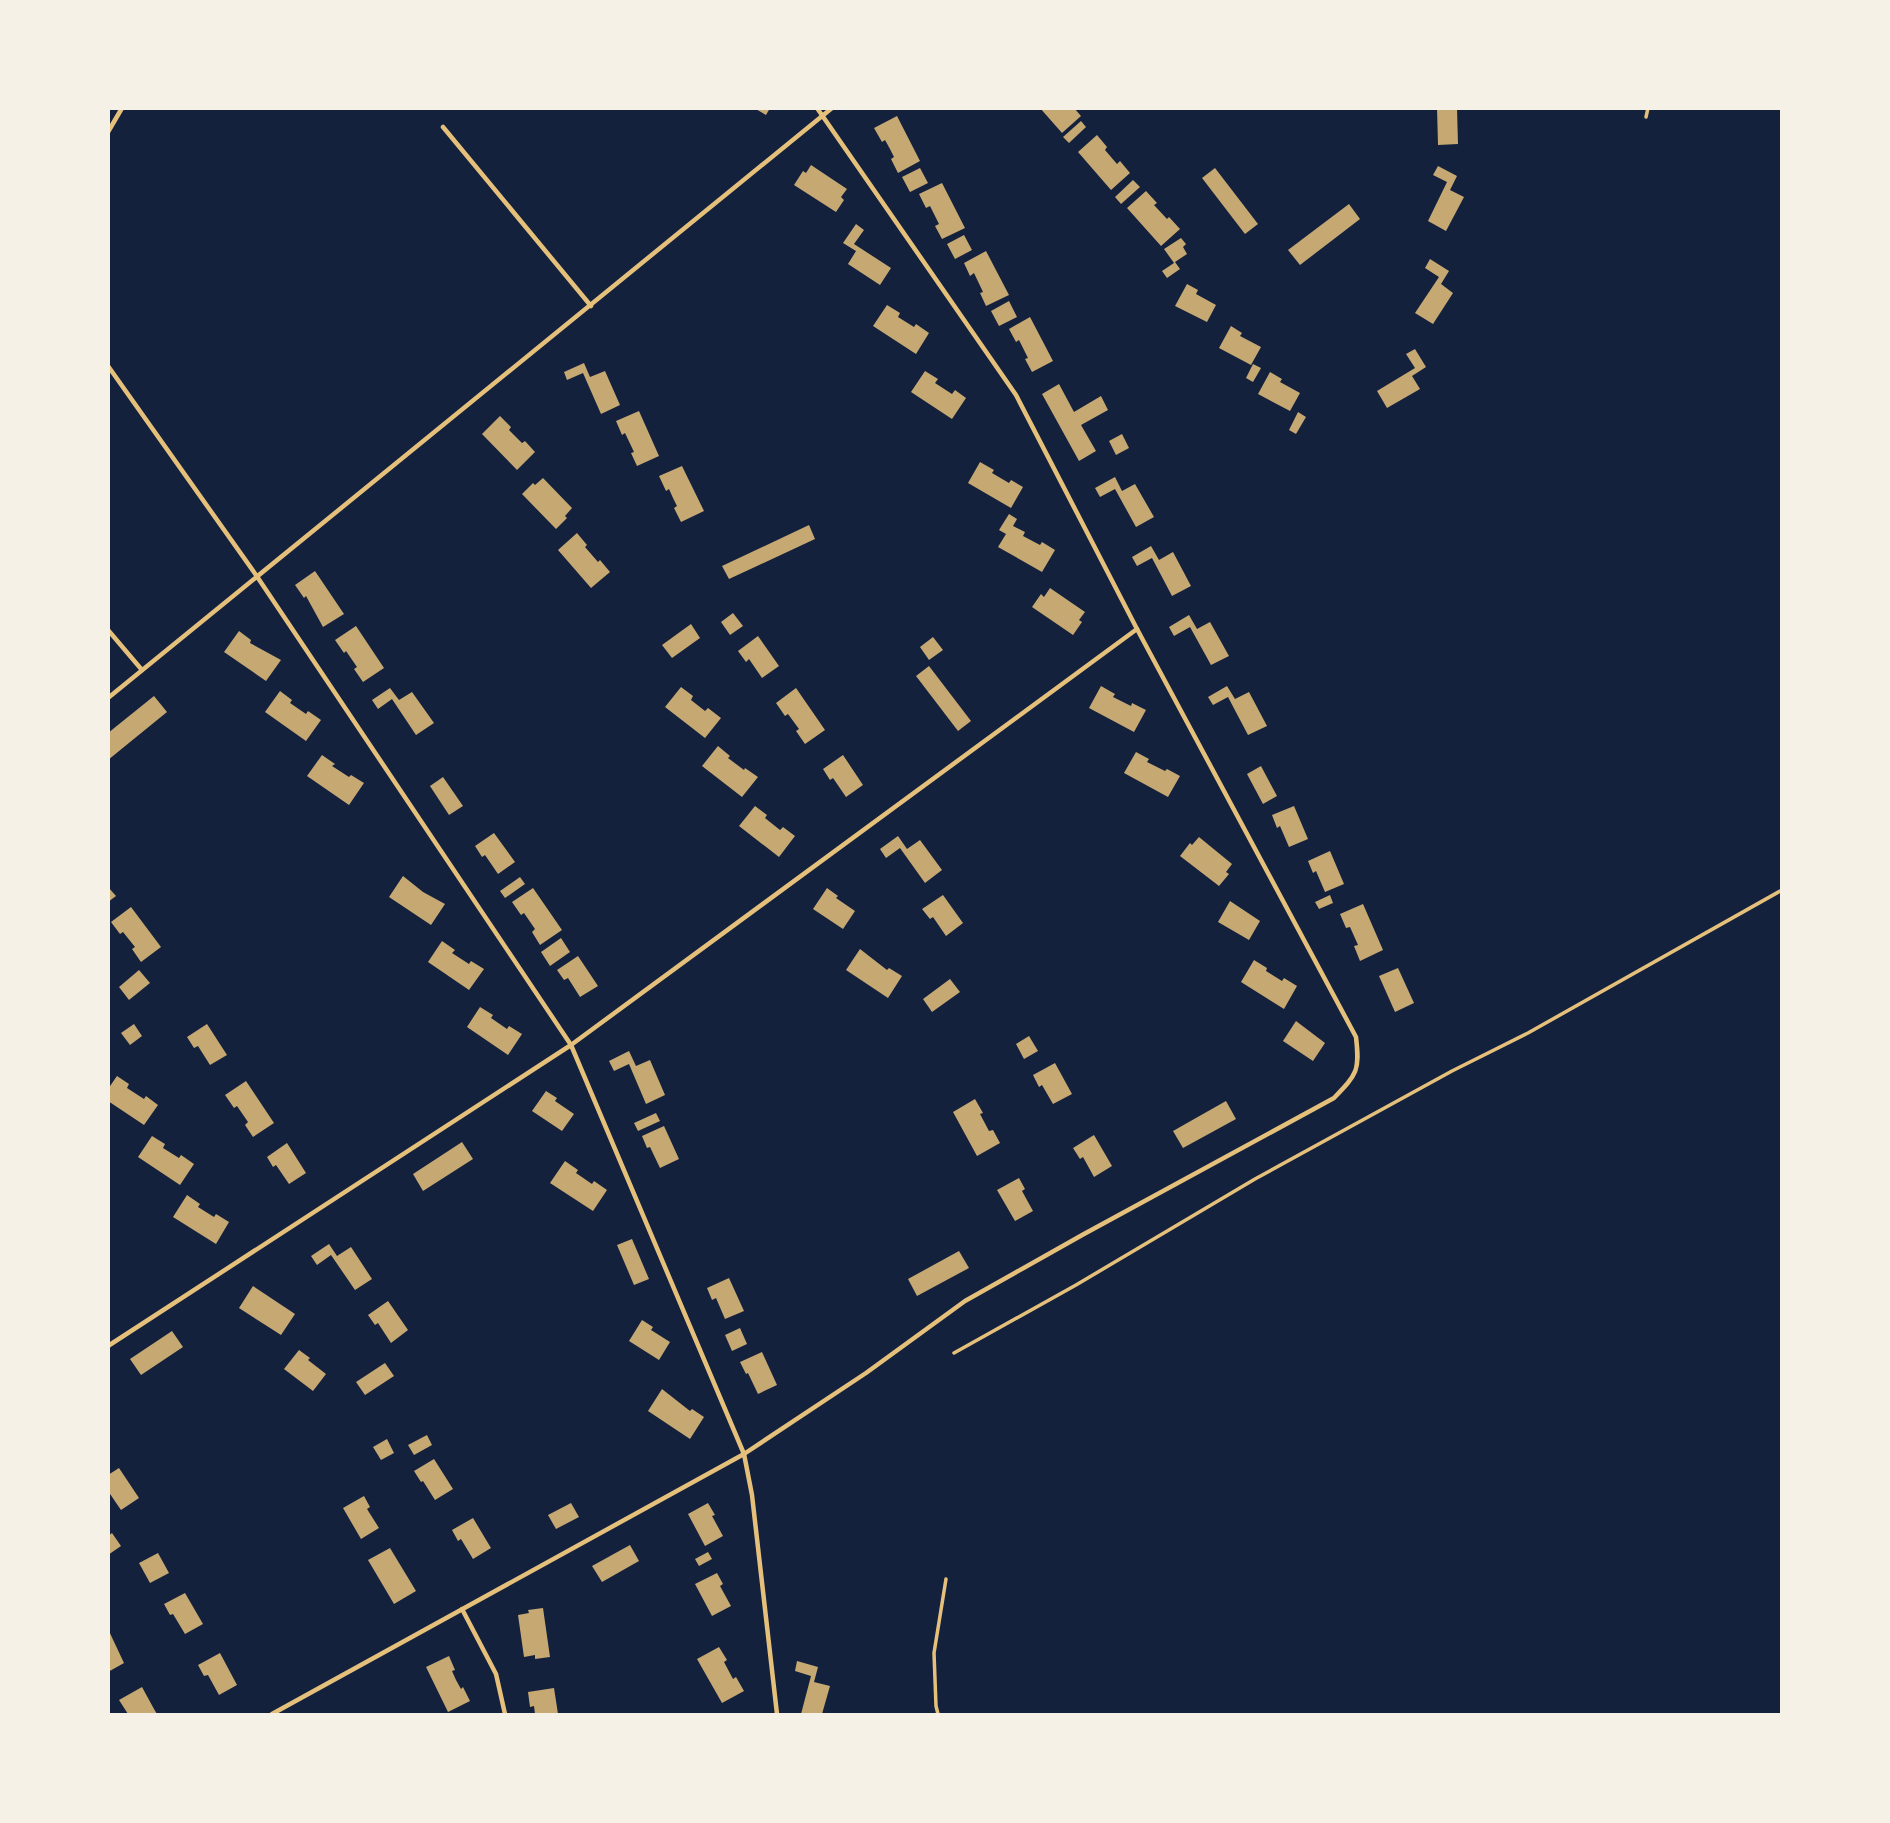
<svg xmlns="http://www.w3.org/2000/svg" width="1890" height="1823" viewBox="0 0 1890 1823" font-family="Lato,sans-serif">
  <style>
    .building { fill: #c6a872 }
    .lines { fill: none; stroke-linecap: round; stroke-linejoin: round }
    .path { stroke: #e5c07b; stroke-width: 3.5 }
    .service { stroke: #e5c07b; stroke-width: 4.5 }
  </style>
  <rect width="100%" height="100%" fill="#14213d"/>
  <!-- building -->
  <g class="building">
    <path d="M754,108H770L766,115Z"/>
    <path d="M1040,108H1074L1081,116L1062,133Z"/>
    <path d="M1437,108H1457L1458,144L1438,145Z"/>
    <path d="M897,116L920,161L898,173L891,159L894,157L890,149L885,140L882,142L874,128Z"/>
    <path d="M1081,121L1086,127L1069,143L1063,137Z"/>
    <path d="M1097,135L1107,147L1105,150L1117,164L1120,161L1130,173L1111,190L1078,152Z"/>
    <path d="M811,165L847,189L841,197L844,200L836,212L794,185L803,171L806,173Z"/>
    <path d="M1438,166L1457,176L1450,190L1464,197L1446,231L1428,221L1447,182L1433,175Z"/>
    <path d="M920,168L928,183L910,192L902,177Z"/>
    <path d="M1215,168L1258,224L1245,234L1202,178Z"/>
    <path d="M1133,180L1140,187L1121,204L1115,197Z"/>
    <path d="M942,183L965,228L942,239L935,226L939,224L930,206L926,208L919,194Z"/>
    <path d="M1146,191L1157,203L1154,205L1167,219L1169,217L1180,229L1161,246L1127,208Z"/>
    <path d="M1349,204L1360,219L1300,265L1288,250Z"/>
    <path d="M856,224L864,230L854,244L891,268L880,285L848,264L856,251L843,243Z"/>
    <path d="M964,235L972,250L955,259L947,244Z"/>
    <path d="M1181,238L1186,244L1183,247L1187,254L1175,262L1180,269L1167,278L1162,271L1174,263L1164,249Z"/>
    <path d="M986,251L1009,295L986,306L980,293L983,292L974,273L970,276L964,263Z"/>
    <path d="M1430,259L1449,271L1441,284L1453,293L1433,324L1415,313L1439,277L1425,268Z"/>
    <path d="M1187,284L1198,290L1196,294L1216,305L1207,322L1175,306Z"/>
    <path d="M1009,301L1017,317L999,326L991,311Z"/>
    <path d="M887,305L900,313L898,317L914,327L916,324L929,333L916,354L873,326Z"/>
    <path d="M1030,317L1053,361L1032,372L1025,359L1028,358L1019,340L1016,342L1009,329Z"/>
    <path d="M1231,326L1242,333L1240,336L1261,347L1251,365L1219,348Z"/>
    <path d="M1415,349L1426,367L1412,376L1420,389L1387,408L1377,391L1415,368L1406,354Z"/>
    <path d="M584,363L590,377L605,371L620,405L601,414L583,373L567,380L564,372Z"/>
    <path d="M1253,364L1261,368L1253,382L1246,378Z"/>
    <path d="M925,371L938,379L935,383L952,394L955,390L966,398L952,419L911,392Z"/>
    <path d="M1270,372L1282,379L1280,382L1300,393L1290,411L1258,394Z"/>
    <path d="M1059,384L1074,412L1101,396L1108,410L1081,425L1096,451L1079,461L1042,394Z"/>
    <path d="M639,411L659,456L637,466L631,453L634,452L625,433L622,435L616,421Z"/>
    <path d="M1298,412L1306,417L1296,434L1289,430Z"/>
    <path d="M500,416L511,427L509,430L522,443L525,441L535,452L517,470L482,434Z"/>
    <path d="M1122,434L1129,448L1116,455L1109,441Z"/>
    <path d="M980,462L994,470L992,473L1009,483L1011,480L1023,487L1011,508L968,483Z"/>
    <path d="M682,466L704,511L681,522L674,508L677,506L673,498L669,489L666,491L659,476Z"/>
    <path d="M1115,477L1122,491L1135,484L1154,517L1136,527L1115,489L1100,497L1095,488Z"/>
    <path d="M543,478L572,508L565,516L567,518L556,529L522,494L533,483L535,485Z"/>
    <path d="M1009,514L1017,519L1013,526L1025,532L1023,536L1040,545L1042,542L1055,550L1042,572L998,547L1006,534L999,530Z"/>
    <path d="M809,525L815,539L729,579L722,566Z"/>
    <path d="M577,533L587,545L585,547L598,562L600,560L610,572L591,588L558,550Z"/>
    <path d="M1151,546L1159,560L1173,552L1191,586L1172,596L1152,558L1137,566L1132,557Z"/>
    <path d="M315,571L344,614L323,627L306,596L304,598L295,585Z"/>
    <path d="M1050,588L1085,612L1079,620L1082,622L1073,635L1032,607L1041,594L1044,597Z"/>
    <path d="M733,613L743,626L730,635L721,622Z"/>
    <path d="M1189,615L1197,629L1210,622L1229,656L1211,665L1190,627L1174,636L1169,627Z"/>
    <path d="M691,624L700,638L672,658L662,645Z"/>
    <path d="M356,626L384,668L363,682L354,669L357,667L346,651L344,653L335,640Z"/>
    <path d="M239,631L251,640L250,643L281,660L266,681L224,652Z"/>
    <path d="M758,636L779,666L762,678L749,659L746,662L738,651Z"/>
    <path d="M933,637L943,650L929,660L920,647Z"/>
    <path d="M929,666L971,721L958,731L916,676Z"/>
    <path d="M1101,686L1115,694L1113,697L1131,706L1132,703L1146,710L1134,732L1089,708Z"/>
    <path d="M1227,686L1235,699L1249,692L1267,726L1248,735L1228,697L1213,705L1208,697Z"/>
    <path d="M681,687L693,696L691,700L705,711L708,708L721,718L705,738L665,707Z"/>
    <path d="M390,688L399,700L412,692L434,723L416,735L392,699L378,709L372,700Z"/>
    <path d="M796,688L825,730L805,744L796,731L799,729L788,714L785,716L776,703Z"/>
    <path d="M280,691L292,700L290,703L306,714L308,711L321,720L306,741L265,712Z"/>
    <path d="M154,696L167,712L108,760V733Z"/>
    <path d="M718,746L730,756L728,758L744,770L745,768L758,777L742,797L702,766Z"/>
    <path d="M1136,752L1149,759L1147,762L1165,771L1167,769L1180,776L1168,797L1124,773Z"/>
    <path d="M322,755L335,764L332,766L349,777L351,775L364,783L349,805L307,776Z"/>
    <path d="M843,755L863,785L846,797L833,778L830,780L823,769Z"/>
    <path d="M1261,766L1277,796L1263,804L1247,774Z"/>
    <path d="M443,777L463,806L449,815L430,786Z"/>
    <path d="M755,806L767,815L765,818L780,830L783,827L795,836L779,857L739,826Z"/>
    <path d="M1294,806L1308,839L1289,847L1280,826L1277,828L1272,815Z"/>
    <path d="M494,833L515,862L498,874L485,855L482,857L475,846Z"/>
    <path d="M898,836L907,849L920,840L942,870L925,883L900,848L886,858L880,849Z"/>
    <path d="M1199,837L1232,864L1226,872L1229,874L1219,886L1180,856L1190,843L1192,845Z"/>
    <path d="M1330,851L1344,884L1325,892L1316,871L1313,873L1308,861Z"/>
    <path d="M403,876L423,892L445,904L431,925L389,897Z"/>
    <path d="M520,877L525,884L505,898L500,891Z"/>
    <path d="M108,887L116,896L108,902Z"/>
    <path d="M533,888L562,930L540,945L532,932L535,929L524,913L521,915L512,902Z"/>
    <path d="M827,888L838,896L836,898L855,911L843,929L813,909Z"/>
    <path d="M943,895L963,923L946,936L933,917L930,919L922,909Z"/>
    <path d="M1330,895L1333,903L1319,909L1315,902Z"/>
    <path d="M1230,901L1260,921L1249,940L1218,922Z"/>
    <path d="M1363,904L1383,950L1360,961L1354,946L1358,945L1350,927L1346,928L1340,914Z"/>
    <path d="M131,907L161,947L141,962L132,949L135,947L123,932L120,934L111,922Z"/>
    <path d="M561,938L570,952L550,966L541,952Z"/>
    <path d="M442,941L455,950L452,953L469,964L471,961L484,969L469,990L428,962Z"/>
    <path d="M860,949L887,970L889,968L902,976L888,998L846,970Z"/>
    <path d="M578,956L598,986L580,997L568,978L564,980L557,970Z"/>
    <path d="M1254,960L1267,968L1266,971L1282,981L1284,978L1297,986L1284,1009L1241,982Z"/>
    <path d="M1398,968L1414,1003L1395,1012L1379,976Z"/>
    <path d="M139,970L150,983L129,1000L119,987Z"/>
    <path d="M950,979L960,992L932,1012L923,999Z"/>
    <path d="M480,1007L493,1015L491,1018L507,1029L509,1026L522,1034L508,1055L467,1027Z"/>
    <path d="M1296,1021L1325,1043L1313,1061L1283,1041Z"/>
    <path d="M134,1024L142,1036L130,1045L121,1033Z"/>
    <path d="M207,1024L227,1055L210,1065L198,1046L194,1048L187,1037Z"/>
    <path d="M1029,1036L1038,1051L1024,1059L1016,1044Z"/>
    <path d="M629,1051L636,1066L650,1060L665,1095L646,1104L629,1064L614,1071L609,1061Z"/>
    <path d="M1055,1063L1072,1094L1053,1104L1042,1085L1039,1087L1033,1075Z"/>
    <path d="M117,1076L129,1084L127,1088L144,1099L146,1096L158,1105L144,1125L108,1101V1089Z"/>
    <path d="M246,1081L274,1123L253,1137L245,1125L248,1122L237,1106L234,1108L225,1095Z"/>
    <path d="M546,1091L557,1098L555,1101L574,1114L562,1131L532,1111Z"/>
    <path d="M975,1099L983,1113L980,1114L989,1131L993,1130L1000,1143L977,1156L953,1112Z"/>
    <path d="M1226,1101L1236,1119L1183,1148L1173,1131Z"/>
    <path d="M656,1113L660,1121L638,1131L634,1123Z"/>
    <path d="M664,1126L679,1159L660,1168L650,1147L647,1148L642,1136Z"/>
    <path d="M1094,1135L1112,1166L1094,1177L1083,1157L1080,1159L1073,1148Z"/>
    <path d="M152,1136L165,1144L163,1148L179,1158L181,1155L194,1164L180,1185L138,1157Z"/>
    <path d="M462,1142L473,1159L423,1191L413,1174Z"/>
    <path d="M287,1143L306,1173L289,1184L276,1165L273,1167L267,1157Z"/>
    <path d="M565,1161L578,1170L576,1173L592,1184L594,1181L607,1190L593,1211L550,1183Z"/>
    <path d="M1019,1178L1025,1189L1022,1191L1033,1211L1015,1221L997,1190Z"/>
    <path d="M187,1195L200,1204L198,1207L214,1217L216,1214L229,1222L216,1244L173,1217Z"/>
    <path d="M632,1239L649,1279L634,1285L617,1245Z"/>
    <path d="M329,1244L337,1256L351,1247L372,1279L355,1290L331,1255L317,1265L311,1256Z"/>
    <path d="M959,1251L969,1268L917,1296L908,1279Z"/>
    <path d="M729,1278L744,1311L725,1319L716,1298L712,1300L707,1288Z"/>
    <path d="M253,1286L295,1314L281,1335L239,1308Z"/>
    <path d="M388,1301L408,1330L391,1343L378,1323L375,1325L368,1315Z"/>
    <path d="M642,1320L653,1327L651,1330L670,1342L659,1360L629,1341Z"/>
    <path d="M740,1328L747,1344L732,1351L725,1335Z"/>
    <path d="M172,1331L183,1347L141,1375L130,1359Z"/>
    <path d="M299,1350L310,1358L308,1360L326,1374L313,1391L284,1369Z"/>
    <path d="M762,1352L777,1385L758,1394L748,1373L746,1374L740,1362Z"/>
    <path d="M385,1363L394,1376L365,1395L356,1382Z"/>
    <path d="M662,1389L690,1411L692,1409L704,1417L690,1439L648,1411Z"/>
    <path d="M427,1435L432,1445L414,1455L408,1445Z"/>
    <path d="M387,1439L394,1453L381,1460L373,1447Z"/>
    <path d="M434,1459L453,1489L435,1500L423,1481L421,1482L414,1471Z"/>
    <path d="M119,1468L139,1498L121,1510L108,1491V1475Z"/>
    <path d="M364,1496L370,1507L367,1509L379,1528L361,1539L343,1508Z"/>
    <path d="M571,1503L579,1517L556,1529L548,1515Z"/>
    <path d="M708,1503L715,1515L712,1516L723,1536L705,1546L688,1514Z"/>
    <path d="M473,1518L491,1548L473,1559L461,1539L458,1541L452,1530Z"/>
    <path d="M112,1533L121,1546L108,1555V1536Z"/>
    <path d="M630,1545L639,1561L602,1582L592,1566Z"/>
    <path d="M390,1548L416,1591L394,1604L368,1560Z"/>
    <path d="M708,1552L712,1559L699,1566L695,1559Z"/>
    <path d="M158,1553L169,1573L150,1583L139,1563Z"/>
    <path d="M717,1573L723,1584L720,1586L731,1606L712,1616L695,1584Z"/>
    <path d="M185,1593L203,1624L185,1634L173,1614L170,1615L164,1604Z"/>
    <path d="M543,1608L550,1657L535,1659V1655L524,1657L518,1615L529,1613L528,1610Z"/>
    <path d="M108,1629L124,1663L108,1672Z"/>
    <path d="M719,1647L727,1660L724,1662L733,1679L736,1677L744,1691L722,1703L697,1659Z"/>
    <path d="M220,1653L237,1685L219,1695L208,1675L204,1676L198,1665Z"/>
    <path d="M449,1656L455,1670L452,1671L456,1680L461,1689L463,1687L470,1701L448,1712L426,1667Z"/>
    <path d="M797,1661L818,1667L814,1682L830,1686L822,1714H801L811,1676L795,1671Z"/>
    <path d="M142,1687L154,1709L157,1714H128L119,1700Z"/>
    <path d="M554,1688L558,1714H535L534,1706L530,1707L528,1692Z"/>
  </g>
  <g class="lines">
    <!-- path -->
    <g class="path">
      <path d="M1646,117L1648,108"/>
      <path d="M954,1353L1076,1285L1255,1179L1452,1071L1528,1033L1782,890"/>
      <path d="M938,1714L936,1706L934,1653L946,1579"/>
    </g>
    <!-- service -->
    <g class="service">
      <path d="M443,127L591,306"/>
      <path d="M108,132L122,108"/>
      <path d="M108,366L256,575L571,1045L744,1454L752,1495L777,1714"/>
      <path d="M108,630L142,670"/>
      <path d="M108,698L832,108"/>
      <path d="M108,1346L571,1045L1137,629"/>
      <path d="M462,1609L496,1674L505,1714"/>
      <path d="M272,1714L744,1454L866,1373L965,1301L1084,1234L1334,1098C1357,1074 1360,1071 1356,1037L1137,629L1016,395L817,108"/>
    </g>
  </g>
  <!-- border -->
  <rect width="1890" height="1823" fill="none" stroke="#f6f1e7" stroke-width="220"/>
</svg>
